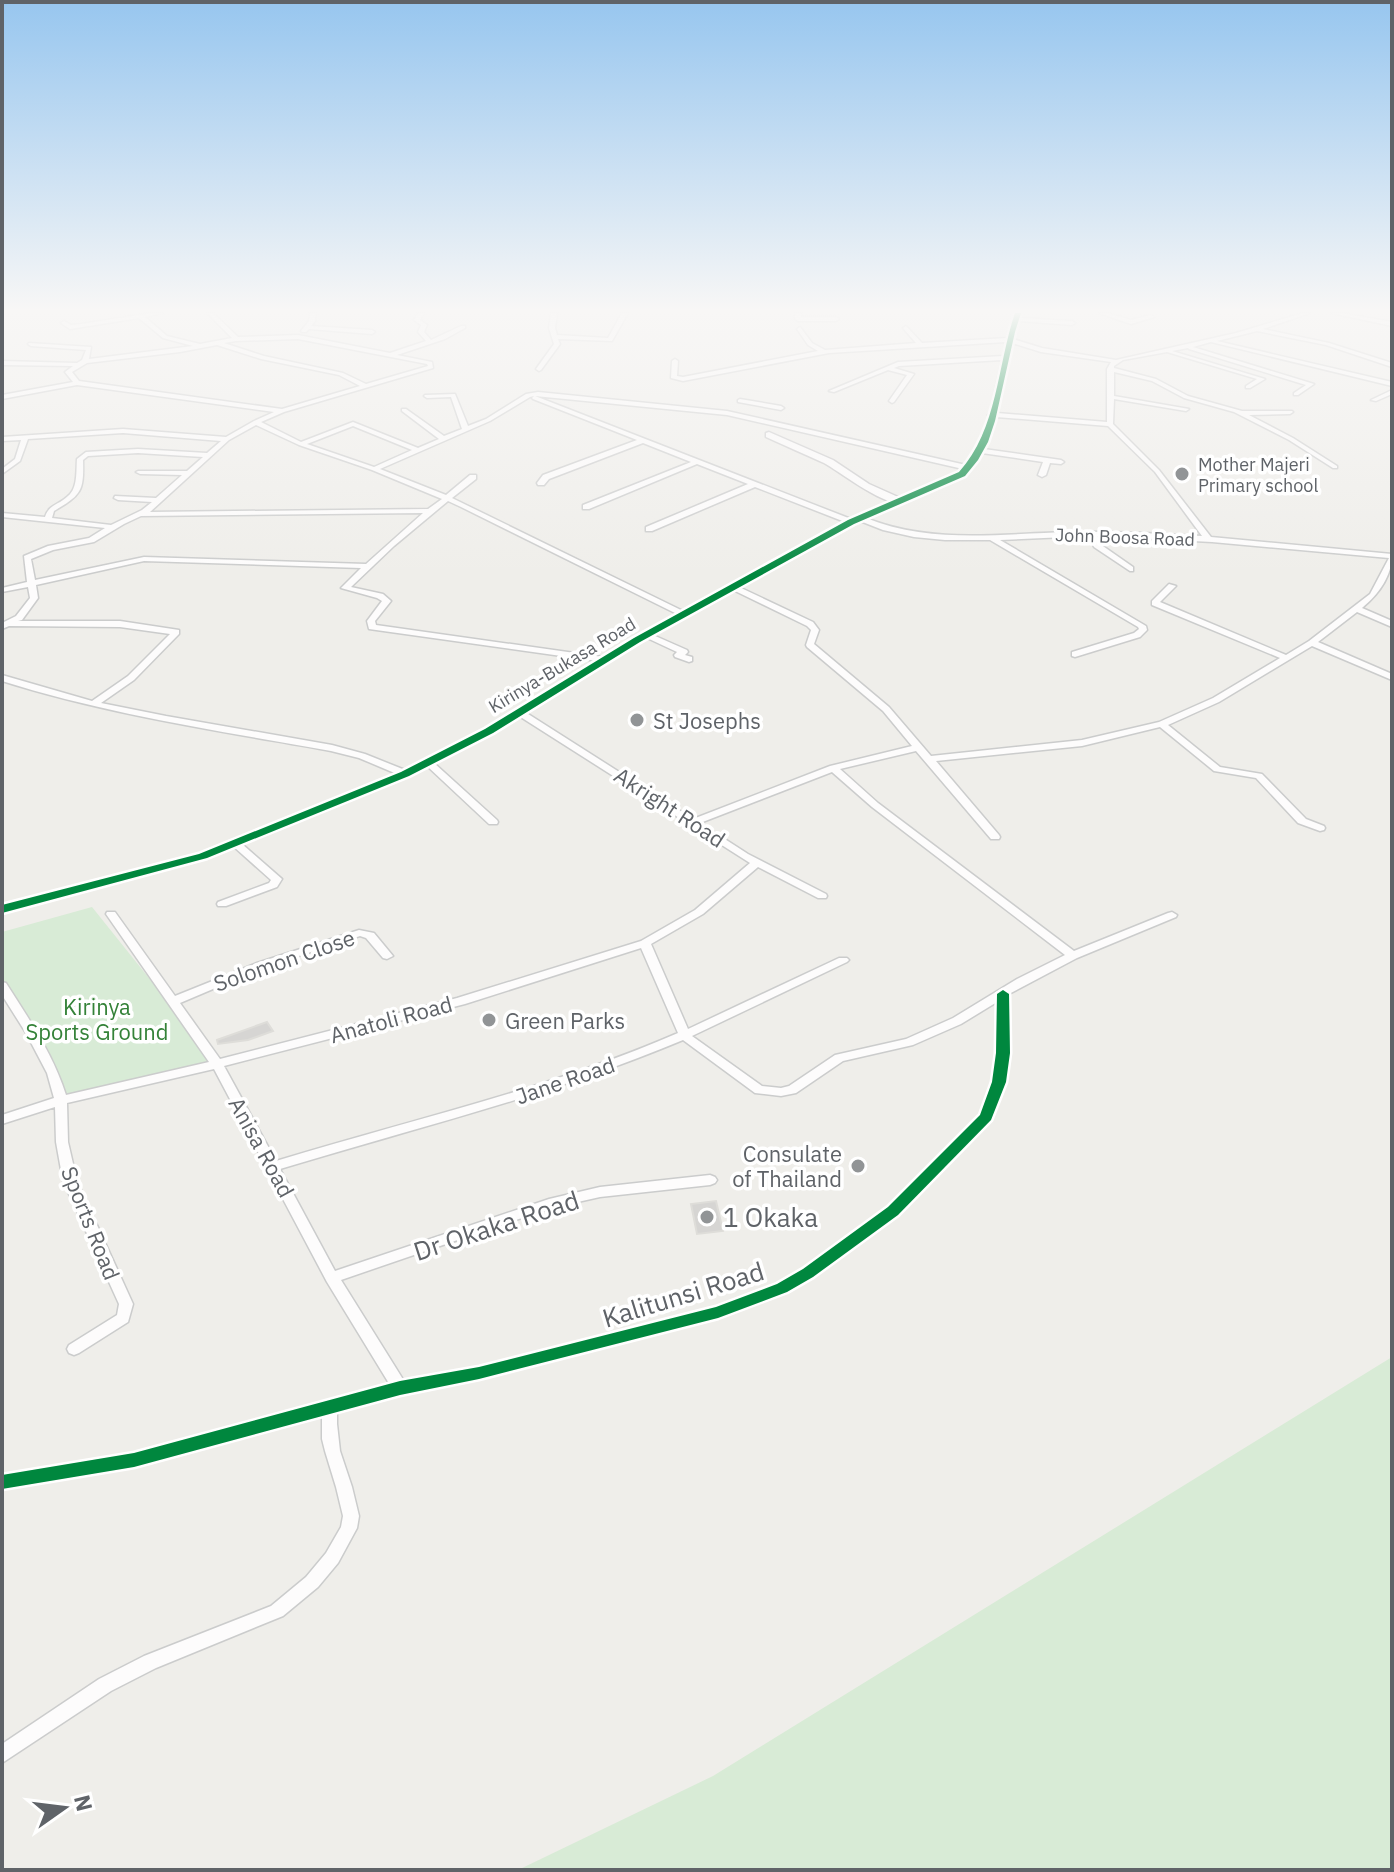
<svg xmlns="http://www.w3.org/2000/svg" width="1394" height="1872" viewBox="0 0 1394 1872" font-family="'IBM Plex Sans',sans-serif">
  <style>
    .green { fill: #d8ebd6 }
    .building { fill: #d6d5d3; stroke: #deddd9; stroke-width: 2 }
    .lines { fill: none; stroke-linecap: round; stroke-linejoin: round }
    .street-casing { stroke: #cbcccc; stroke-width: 3 }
    .secondary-casing { stroke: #cacacb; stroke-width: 3 }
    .street { fill: #fdfcfc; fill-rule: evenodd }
    .secondary { fill: #fdfcfc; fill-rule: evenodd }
    .cycleway-casing { stroke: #fff; stroke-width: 5 }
    .cycleway { fill: #00873e; fill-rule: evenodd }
    .poi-dot { fill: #919496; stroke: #fff; stroke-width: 3 }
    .labels { text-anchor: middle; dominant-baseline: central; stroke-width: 7; stroke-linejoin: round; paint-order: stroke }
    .far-poi-label { font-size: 18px; fill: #5f6368; stroke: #fff; text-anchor: start }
    .far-street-label { font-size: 18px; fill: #5f6368; stroke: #fff }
    .poi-label { font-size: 22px; fill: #5f6368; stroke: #fff; text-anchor: start }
    .street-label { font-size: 22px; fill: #5f6368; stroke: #fff }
    .park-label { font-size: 22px; fill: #348238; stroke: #fff }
    .near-poi-label { font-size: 26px; fill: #5f6368; stroke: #fff; text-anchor: start }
    .near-street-label { font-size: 26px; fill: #5f6368; stroke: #fff }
  </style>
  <rect width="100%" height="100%" fill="#efeeea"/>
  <!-- green -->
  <g class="green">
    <path d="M92,907L217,1063L57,1096L26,1022L2,988V932Z"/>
    <path d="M1392,1357V1870H518L713,1776Z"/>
  </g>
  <!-- building -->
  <g class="building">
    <path d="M267,1022L273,1031L248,1040L218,1044L217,1040Z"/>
    <path d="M716,1201L723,1231L697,1234L691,1204Z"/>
  </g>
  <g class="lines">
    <!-- street casing -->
    <g class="street-casing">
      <g id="street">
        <path d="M152,313H163L145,317L167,336L200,344L232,338L207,313H213L238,337L298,335L390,353L426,341L418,332L421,325L414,320L418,313H424L420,320L427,325L424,332L431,340L461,326H465V328L445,339L397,355L432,362L433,368L284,412L261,422L301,442L353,422L418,448L439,439L402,411V409H406L444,436L462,429L451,397L427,398L424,396L425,395L455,394L468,426L486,419L526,394L538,392L727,411L966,465C978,452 984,434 989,417L988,415L990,413L1002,360L899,366L894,368L914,374L894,402L892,403L889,401L907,375L888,370L834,392L829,391L898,362L1003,356L1006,342L829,353L683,381L671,378L672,361L675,359L678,361L677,376L683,377L818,351L808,345L797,329L800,327L812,343L825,350L916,343L903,328L906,326L922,343L1007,338L1015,313H1021L1019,318L1072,321L1075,323L1072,325L1018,321L1013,339L1042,348L1116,360L1236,333L1303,313H1310L1263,329L1329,343L1392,363V367L1326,345L1257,331L1217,341L1392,382V386L1211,342L1193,347L1314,384L1298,395H1294V393L1306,385L1189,349L1188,348L1172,351L1265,379L1250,388H1246V386L1257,379L1167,352L1123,360L1114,366V368L1156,379L1188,396L1242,411H1292L1293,412L1290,414L1249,415L1293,438L1337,466V468H1333L1289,440L1234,412L1184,398L1152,381L1114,372V396L1189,409L1186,411L1114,399L1113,424L1159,470L1211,537L1392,554C1392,576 1379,594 1362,608L1392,621V627L1357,612L1318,642L1392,674V680L1312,646L1219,702L1168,725L1220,767L1262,774L1306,819L1324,826L1325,828L1324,830L1320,831L1298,823L1256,778L1214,771L1160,727L1082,746L936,761L999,835L1000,837L999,839H991L916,751L840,769L878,803L1074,951L1168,913L1172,912L1177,915L1176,917L1077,958L1009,994V1053L1005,1082L990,1120L898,1214L813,1277L787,1292L718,1318L479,1379L400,1394L337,1411V1424L340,1451L352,1487L359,1516L357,1528L338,1563L318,1587L283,1616L156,1668L111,1691L2,1763V1744L99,1679L144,1656L271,1606L306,1577L326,1553L341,1527L343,1516L336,1487L325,1451L322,1439V1415L134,1467L2,1489V1475L134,1453L390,1385L327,1282L214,1069L67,1103L68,1142L77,1181L133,1304L128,1322L79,1353L74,1355L69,1353L67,1349L69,1345L117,1315L119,1304L63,1181L56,1142L55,1107L2,1124V1115L54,1098L47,1073L26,1033L2,995V982L6,983C29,1019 53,1054 66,1095L209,1062L106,914L107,912H115L175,996L257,963L359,930L374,933L393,956L387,959L383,958L366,938L360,936L265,967L180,1003L220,1059L457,998L641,941L695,910L750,863L519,716L492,733L434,763L497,820L498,822L497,824H489L427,766L408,776L242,844L282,879L277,887L226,906H218L217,904L218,902L269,883L271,880L234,847L207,858L2,912V906L199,854L397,774L359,758L331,751C220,731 110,715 2,681V675L92,701L128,676L170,634L120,627L9,626L2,629V623L16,616L30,598L28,587L2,592V588L27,582L24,556L48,546L89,538L105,528L2,517V513L45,517C49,504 59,505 68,496C78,488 76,471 77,459L86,452L138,449L207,453L221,441L123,433L28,439L20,461L2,474V469L15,459L21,440L2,441V437L123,429L226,437L254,421L274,412L77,385L2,399V395L73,382L65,372L73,366L2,365V361L77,363L82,360L86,350L31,346L28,344L29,343L91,347L89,359L193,346L163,338L139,318L70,329L61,323L64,321L71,325L81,324ZM298,339L427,364L428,366L366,384L343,373L264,356L224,343L236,341ZM1012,343L1041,352L1111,362L1107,369V422L997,413ZM217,345L261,359L339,375L360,386L282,409L79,381L72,372L87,363L180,352ZM534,396L532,398L533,399L637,440L543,475L537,483L538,485H544L549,479L643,443L691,462L583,505V509H589L697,464L748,484L646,527V531H652L755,487L845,522L683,611L452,498L476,479V475H470L446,495L380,469L490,421L530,397ZM535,396L727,415L963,469L960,473L851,519ZM996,417L1108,426L1155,472L1202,536C1159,534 1116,531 1073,532C1003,533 933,545 866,518L964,475L971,469L982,453L1043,462L1038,475L1042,477L1046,475L1050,463L1061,464L1064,462L1061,460L984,449ZM256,425L299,445L372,470L442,499L428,509L150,512L229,440ZM353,426L412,450L374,467L307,444ZM138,453L203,457L187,471H138L136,472L140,474L182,475L156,498L115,496L114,498L118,500L152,502L142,510L111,525L52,518L54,511C81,495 84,492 83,460L88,456ZM448,501L461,507L677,614L603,657L376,625L375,621L391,601L383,594L351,587L394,546ZM423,513L366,564L144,557L35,580L31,559L53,550L94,542L124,524L141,516ZM860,521L883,530L914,537L945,540H990L1138,627L1139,629L1134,633L1072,652V656L1075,657L1140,637L1147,630L1146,626L1000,540L1089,536L1094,547L1130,571H1133V567L1100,544L1097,536L1212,542L1389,558L1370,594L1309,641L1286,655L1160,602L1176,586L1169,584L1152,601V605L1280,658L1213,698L1159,722L1082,740L931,756L889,707L814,644L819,630L813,622L739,587ZM144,561L361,568L341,588L377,598L382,601L367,621L369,629L597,661L486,729L405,770L365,754L332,745L166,716L101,703L134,680L179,634V630L120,621H18L22,620L38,598L36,585ZM733,590L807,626L811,630L806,645L807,647L883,711L912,746L830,766L693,819L525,712L647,638L677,652L674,655L675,657L689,662L692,661V657L685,655L688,652L687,650L653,635ZM832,772L872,807L1065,955L1017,979L953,1018L906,1039L835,1055L789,1086L781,1088L762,1086L692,1036L847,962L849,960L847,958H839L688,1029L651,944L703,914L758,867L818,898H826L827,896L826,894L748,854L700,823ZM641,948L678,1033C549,1089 410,1120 276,1161L224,1066L465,1004ZM997,1002V1053L993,1082L980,1115L888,1208L803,1269L777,1284L716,1307L479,1367L404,1381L341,1280L551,1208L600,1197L710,1185L715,1183L717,1180L715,1177L710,1175L600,1187L549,1199L335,1271L280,1169C415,1128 552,1095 683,1040L755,1093L781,1096L796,1093L843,1061L913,1045L961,1024Z"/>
        <path d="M310,313H316L315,321L311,326L372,330L375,332L372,334L309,329L306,332H302L301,331L309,321Z"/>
        <path d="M551,313H557L555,328L557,335L608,338L622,313H628L612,341L558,339L560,344L541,370L539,371L536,369L554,344L549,328Z"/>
        <path d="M795,313H801V317H836L839,319L836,321H798L795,319Z"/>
        <path d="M1099,313H1107L1131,320L1151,315L1154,317L1131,324Z"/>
        <path d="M1331,313H1341L1392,322V326Z"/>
        <path d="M1392,390V394L1376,401L1371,400Z"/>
        <path d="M740,399L781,406L784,408L781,410L738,402V400Z"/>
      </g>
    </g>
    <!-- secondary casing -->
    <g class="secondary-casing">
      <path id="secondary" d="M769,432L833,460L869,484L907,501C890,512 841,472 824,463C805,454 785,446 766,437V433Z"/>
    </g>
    <!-- street -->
    <use href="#street" class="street"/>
    <!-- secondary -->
    <use href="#secondary" class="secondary"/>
    <!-- cycleway casing -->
    <g class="cycleway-casing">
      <g id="cycleway">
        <path d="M1015,313H1021L1015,332L995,421L988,442L978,460L965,476L854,524L640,642L493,733L409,776L207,858L2,913V905L199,854L401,772L485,729L634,638L848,520L959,472C998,429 997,366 1015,313Z"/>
        <path d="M1003,990L1009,994L1010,1053L1006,1082L991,1120L898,1215L813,1277L787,1292L718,1318L479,1379L400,1395L134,1467L2,1489V1475L134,1453L400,1381L479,1367L716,1307L777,1284L803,1269L888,1207L980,1115L992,1082L996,1053L997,994Z"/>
      </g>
    </g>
    <!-- cycleway -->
    <use href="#cycleway" class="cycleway"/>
  </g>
  <!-- sky -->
  <linearGradient id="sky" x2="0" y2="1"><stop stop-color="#97c6ef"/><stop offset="0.54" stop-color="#f8f7f6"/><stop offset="1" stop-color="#f8f7f6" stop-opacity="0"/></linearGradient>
  <rect width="1394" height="575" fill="url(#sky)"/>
  <!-- markers -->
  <g class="poi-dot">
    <circle cx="1182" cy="474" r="8"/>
    <circle cx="637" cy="720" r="8"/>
    <circle cx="489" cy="1020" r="8"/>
    <circle cx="858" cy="1166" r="8"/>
    <circle cx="707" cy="1217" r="8"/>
  </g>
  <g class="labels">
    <!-- far-poi labels -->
    <g class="far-poi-label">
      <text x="1198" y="464">Mother Majeri<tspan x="1198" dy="21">Primary school</tspan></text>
    </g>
    <!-- far-street labels -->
    <g class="far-street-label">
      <text transform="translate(1125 537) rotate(2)">John Boosa Road</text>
      <text transform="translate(562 665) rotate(-31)">Kirinya-Bukasa Road</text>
    </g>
    <!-- poi labels -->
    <g class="poi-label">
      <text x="653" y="720">St Josephs</text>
      <text x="505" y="1020">Green Parks</text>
      <text x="842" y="1153" text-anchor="end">Consulate<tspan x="842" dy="25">of Thailand</tspan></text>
    </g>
    <!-- street labels -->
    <g class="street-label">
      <text transform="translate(670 807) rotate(33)">Akright Road</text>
      <text transform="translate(284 960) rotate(-19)">Solomon Close</text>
      <text transform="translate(391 1019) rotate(-15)">Anatoli Road</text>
      <text transform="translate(565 1080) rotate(-19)">Jane Road</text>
      <text transform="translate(262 1147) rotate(61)">Anisa Road</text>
      <text transform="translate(91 1223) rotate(68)">Sports Road</text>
    </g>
    <!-- park labels -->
    <g class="park-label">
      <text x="97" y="1006">Kirinya<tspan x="97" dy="25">Sports Ground</tspan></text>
    </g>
    <!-- near-poi labels -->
    <g class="near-poi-label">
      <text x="723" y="1217">1 Okaka</text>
    </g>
    <!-- near-street labels -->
    <g class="near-street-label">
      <text transform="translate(496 1225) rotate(-18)">Dr Okaka Road</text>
      <text transform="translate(683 1294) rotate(-17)">Kalitunsi Road</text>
    </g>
  </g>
  <!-- border -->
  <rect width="1394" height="1872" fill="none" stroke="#5f6368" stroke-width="8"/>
  <!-- north arrow -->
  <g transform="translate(64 1808) rotate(76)" stroke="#ffffff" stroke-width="6" paint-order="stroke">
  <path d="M0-6L14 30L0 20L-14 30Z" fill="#5f6368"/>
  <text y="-12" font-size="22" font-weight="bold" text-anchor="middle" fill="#5f6368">N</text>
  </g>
</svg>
